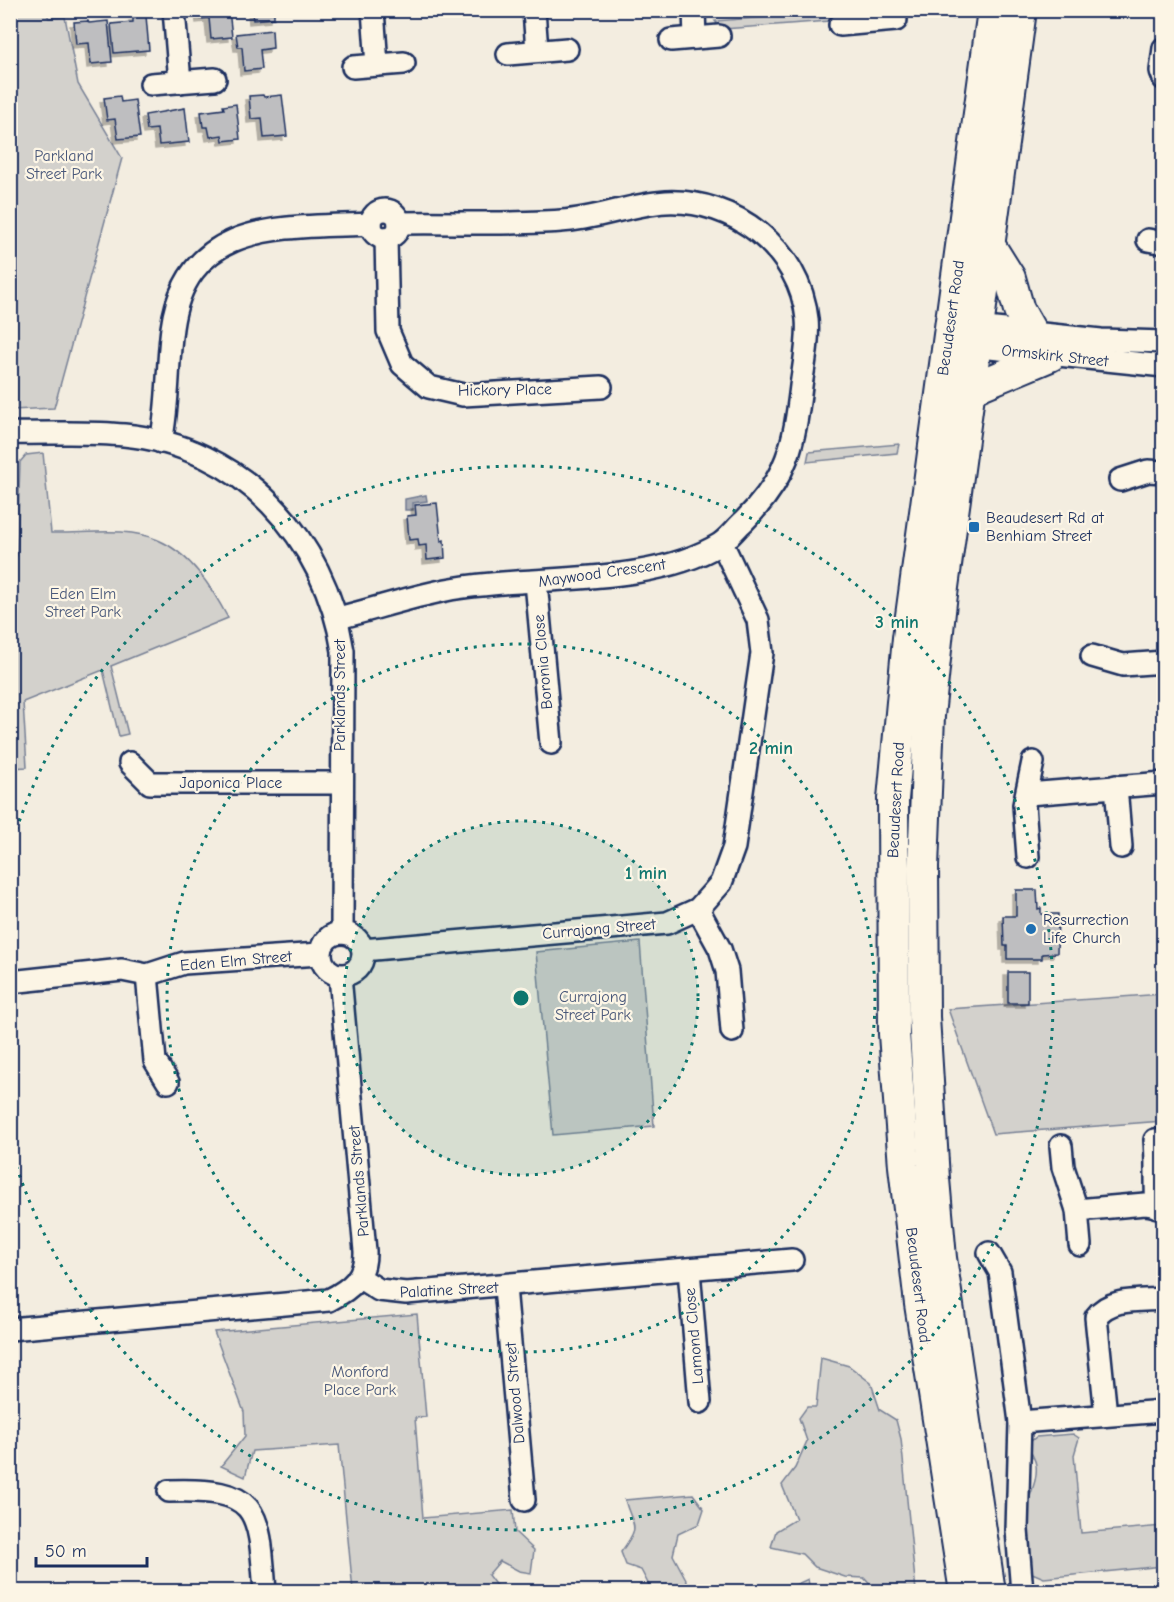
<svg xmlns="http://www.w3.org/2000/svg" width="1174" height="1602" viewBox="0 0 1174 1602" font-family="'Comic Neue',sans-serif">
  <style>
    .green { fill: #d3d1cc; stroke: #778095; stroke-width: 1.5 }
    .water { fill: #a9acb3; stroke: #707a91; stroke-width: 1.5 }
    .building { fill: #bebec0; stroke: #1b2f5e; stroke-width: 1.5; filter: url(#shadow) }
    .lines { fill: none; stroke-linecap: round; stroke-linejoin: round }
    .minor-casing { stroke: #1b2f5e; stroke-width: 26 }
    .highway-casing { stroke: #1b2f5e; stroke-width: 34 }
    .minor { stroke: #fcf5e5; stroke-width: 21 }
    .highway { stroke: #fcf5e5; stroke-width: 30 }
    .ring { fill: none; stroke: #0f766e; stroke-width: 3; stroke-dasharray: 3 6 }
    .poi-dot { fill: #1f6fb2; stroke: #fcf5e5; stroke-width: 2 }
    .labels { text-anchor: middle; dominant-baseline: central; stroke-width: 4.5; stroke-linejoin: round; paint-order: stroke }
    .park-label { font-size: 16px; fill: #49587a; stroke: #fcf5e5 }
    .street-label { font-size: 16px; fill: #1b2f5e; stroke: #fcf5e5 }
    .poi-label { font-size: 16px; fill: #1b2f5e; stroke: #fcf5e5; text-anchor: start }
    .centre { fill: #0f766e; stroke: #fcf5e5; stroke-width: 3 }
    .ring-label { font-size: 18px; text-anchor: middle; font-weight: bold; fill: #0f766e; stroke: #fcf5e5; stroke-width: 4.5; stroke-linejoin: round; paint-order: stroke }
  </style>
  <defs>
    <filter id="shadow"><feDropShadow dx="-4" dy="4" stdDeviation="0" flood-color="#0004"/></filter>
  </defs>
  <rect width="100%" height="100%" fill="#f3ede0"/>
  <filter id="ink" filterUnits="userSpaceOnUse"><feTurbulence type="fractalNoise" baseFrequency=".0167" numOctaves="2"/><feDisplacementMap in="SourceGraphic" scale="12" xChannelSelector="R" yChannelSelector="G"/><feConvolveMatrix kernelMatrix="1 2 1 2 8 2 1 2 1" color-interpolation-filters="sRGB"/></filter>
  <g filter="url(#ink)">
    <!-- green -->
    <g class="green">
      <path d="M900,10L956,11L954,19Z"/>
      <path d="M45,11L49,18L65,17L78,84L122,158L54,408L11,410V12Z"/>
      <path d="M845,11L843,20L723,29L715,21Z"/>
      <path d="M899,444L897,453L807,462L809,452Z"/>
      <path d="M43,453L51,533C84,534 127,526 158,540C191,554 212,588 228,618L111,666L128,734L119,736L103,670L23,702L27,767L11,768L10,575L17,555L20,462L26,455Z"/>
      <path d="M640,942L654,1126L553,1135L536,952Z"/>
      <path d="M1163,994V1121L993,1134L948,1009Z"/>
      <path d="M417,1314L426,1417L415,1418L423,1518L513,1510L515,1532L534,1550L531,1573L519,1571L500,1561L488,1575L500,1591H353L339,1445L252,1451L245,1477L221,1466L245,1436L244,1412L214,1332Z"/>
      <path d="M821,1358L849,1366L871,1383L880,1410L896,1420L901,1439L916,1591H876L864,1578L845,1577L815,1567L802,1554L771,1547L776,1531L796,1519L782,1485L795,1468L807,1441L799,1418L807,1407H816Z"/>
      <path d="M1073,1434L1079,1438L1074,1455L1081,1533L1163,1526V1566L1044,1578L1032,1573C1027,1557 1031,1558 1030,1545C1030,1532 1025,1520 1027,1507C1030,1493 1038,1480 1036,1465C1035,1457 1029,1453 1029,1443L1036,1437Z"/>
      <path d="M693,1494L704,1509L699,1524L678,1534L673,1555L687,1581L685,1591H652L641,1570L626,1565L621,1552C642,1523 633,1529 625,1500Z"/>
      <path d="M808,1579L810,1591H794L795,1585Z"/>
    </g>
    <!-- water -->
    <path class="water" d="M426,495L427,501L413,503V510H405V499Z"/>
    <!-- building -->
    <g class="building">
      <path d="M199,10H229L232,37L211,39L209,18L200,19Z"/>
      <path d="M252,10H274V18L253,20Z"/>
      <path d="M146,16L149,50L114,53L111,24L133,22V17Z"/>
      <path d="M88,21L89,23L108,21L112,62L91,64L89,43L76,44L74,22Z"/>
      <path d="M272,30L273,48L260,50L262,69L244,71L242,47H238L236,34Z"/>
      <path d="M263,95L264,97L282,95L287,136L264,138L262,118L251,119L249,96Z"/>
      <path d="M120,96L121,102L135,100L140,137L118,139L115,119L107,120L104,98Z"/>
      <path d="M236,104L240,139L223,141L222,135L210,137L208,127H203L201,112L224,109L223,106Z"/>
      <path d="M185,108L189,142L159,145L157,129L147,130L145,115Z"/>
      <path d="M437,503L441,541L444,540L445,558L427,560L426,545L419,546L418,539L409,540L407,516L416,515L415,505Z"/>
      <path d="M1016,890H1037L1038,909L1041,908V914H1058L1057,953L1042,954V959H1007V946H1004L1003,916H1016Z"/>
      <rect x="1008" y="972" width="20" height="31"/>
    </g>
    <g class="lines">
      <!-- minor casing -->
      <g class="minor-casing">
        <g id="minor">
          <path d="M174,10L180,82"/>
          <path d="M373,10L377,65"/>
          <path d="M534,10L537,51"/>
          <path d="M694,10L695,38"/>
          <path d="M840,25L896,20"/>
          <path d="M671,40L719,36"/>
          <path d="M1164,48L1161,71L1164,79"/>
          <path d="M508,54L567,49"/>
          <path d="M353,67L404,63"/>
          <path d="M151,84L215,79"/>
          <circle cx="385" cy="224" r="14"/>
          <path d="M386,238L388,331L402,364L429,387L463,395L601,387"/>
          <path d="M1148,240L1164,243"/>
          <path d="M966,326L1101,340L1164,342"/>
          <path d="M961,345L1164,366"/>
          <path d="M10,433C48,434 87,431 124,435C242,446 325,537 343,651L342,933"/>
          <path d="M161,442C169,404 167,366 172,328C187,218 286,228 371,224"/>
          <path d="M1120,480L1148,471L1164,472"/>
          <path d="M536,582L551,743"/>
          <path d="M338,618C374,609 410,597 446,590C528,574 648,588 720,544C729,538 736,528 744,521C788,477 794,445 801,386C804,364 809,341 807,319C800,249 734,199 666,202C631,204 597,219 561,221C508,225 453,222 399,223"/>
          <path d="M1092,656L1123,665L1164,662"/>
          <path d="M130,763L150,783H340"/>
          <path d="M1116,786L1121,847"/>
          <path d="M1028,794L1164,783"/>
          <path d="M1028,857L1024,805L1033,762"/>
          <path d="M698,909L720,949L727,971L732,1031"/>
          <circle cx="342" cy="954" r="21"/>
          <path d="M363,950L667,923L698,909L721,883L734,847L762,653L758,620L722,543"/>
          <path d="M147,975L155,1061L168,1082"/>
          <path d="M10,982L122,970L147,975L184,963L320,954"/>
          <path d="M1155,1140C1157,1163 1155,1184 1157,1207"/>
          <path d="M1061,1146L1063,1167L1077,1210L1145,1204L1164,1207"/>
          <path d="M1077,1210L1080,1245"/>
          <path d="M989,1253L1000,1272L1020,1422L1017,1530L1022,1592"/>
          <path d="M689,1270L700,1402"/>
          <path d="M360,1278L379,1290L406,1293L792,1260"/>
          <path d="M505,1287L524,1500"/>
          <path d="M10,1329L329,1300C351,1289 366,1277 365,1251L340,976"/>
          <path d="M1106,1415L1096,1317C1110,1297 1141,1301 1164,1299"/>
          <path d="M1020,1422L1164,1411"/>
          <path d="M169,1491C260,1488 259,1509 265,1592"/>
        </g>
      </g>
      <!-- highway casing -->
      <g class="highway-casing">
        <g id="highway">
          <path d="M990,246L1010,278L1019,310L1032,333"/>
          <path d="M971,389L1050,356"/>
          <path d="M965,1592L920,1304L904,1166L894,1034L893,799L908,638L993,10"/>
          <path d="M990,1592L941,1258L934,1179L924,1017L923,867L929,716L941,602L1021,10"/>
        </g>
      </g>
      <!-- minor -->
      <use href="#minor" class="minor"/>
      <!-- highway -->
      <use href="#highway" class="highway"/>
    </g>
  </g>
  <!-- distance rings -->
  <circle cx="521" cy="998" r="177" fill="#0f766e" fill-opacity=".12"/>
  <g class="ring">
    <circle cx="521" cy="998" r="177"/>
    <circle cx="521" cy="998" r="354"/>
    <path d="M11 847A532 532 0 1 1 11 1149"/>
  </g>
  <!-- markers -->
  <g class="poi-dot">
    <rect x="968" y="521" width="12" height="12" rx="3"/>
    <circle cx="1031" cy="929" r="6"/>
  </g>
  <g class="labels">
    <!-- park labels -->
    <g class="park-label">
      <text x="64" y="156">Parkland<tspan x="64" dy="18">Street Park</tspan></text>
      <text x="83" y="594">Eden Elm<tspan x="83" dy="18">Street Park</tspan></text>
      <text x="593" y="997">Currajong<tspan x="593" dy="18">Street Park</tspan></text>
      <text x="360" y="1372">Monford<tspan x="360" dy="18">Place Park</tspan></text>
    </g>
    <!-- street labels -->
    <g class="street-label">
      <text transform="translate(951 318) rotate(-82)">Beaudesert Road</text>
      <text transform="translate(1055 356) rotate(6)">Ormskirk Street</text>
      <text transform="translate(505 390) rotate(-1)">Hickory Place</text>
      <text transform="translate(602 573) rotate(-8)">Maywood Crescent</text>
      <text transform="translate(543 662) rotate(-95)">Boronia Close</text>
      <text transform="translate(340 695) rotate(-90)">Parklands Street</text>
      <text x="231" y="783">Japonica Place</text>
      <text transform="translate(896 800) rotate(-87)">Beaudesert Road</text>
      <text transform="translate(599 929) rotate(-5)">Currajong Street</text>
      <text transform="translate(236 961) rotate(-5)">Eden Elm Street</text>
      <text transform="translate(359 1181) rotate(-95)">Parklands Street</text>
      <text transform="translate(918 1285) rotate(83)">Beaudesert Road</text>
      <text transform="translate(449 1290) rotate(-3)">Palatine Street</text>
      <text transform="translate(694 1336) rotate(-95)">Lamond Close</text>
      <text transform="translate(515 1393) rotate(-95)">Dalwood Street</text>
    </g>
    <!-- poi labels -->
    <g class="poi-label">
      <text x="986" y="518">Beaudesert Rd at<tspan x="986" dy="18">Benhiam Street</tspan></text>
      <text x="1043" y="920">Resurrection<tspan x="1043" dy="18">Life Church</tspan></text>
    </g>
  </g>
  <circle cx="521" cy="998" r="9" class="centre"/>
  <g class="ring-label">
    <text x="897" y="628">3 min</text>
    <text x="771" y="754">2 min</text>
    <text x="646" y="879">1 min</text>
  </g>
  <!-- margin -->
  <rect width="1174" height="1602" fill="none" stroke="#fcf5e5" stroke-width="36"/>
  <rect x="18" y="18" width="1138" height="1566" fill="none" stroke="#1b2f5e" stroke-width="2" filter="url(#ink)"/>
  <!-- scale -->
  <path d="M36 1557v9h111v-9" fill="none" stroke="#1b2f5e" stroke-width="3"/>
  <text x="45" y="1557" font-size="18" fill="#1b2f5e" stroke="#fcf5e5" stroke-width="4.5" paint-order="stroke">50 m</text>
</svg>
